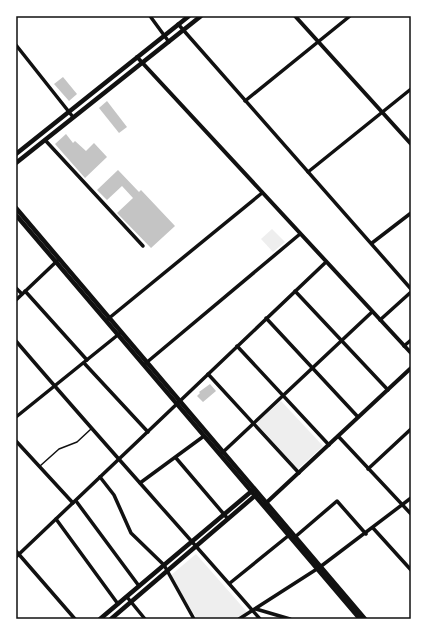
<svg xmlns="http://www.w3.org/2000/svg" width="427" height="635" viewBox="0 0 427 635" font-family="'Source Serif 4',serif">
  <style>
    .green { fill: #eee }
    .building { fill: #c4c4c4 }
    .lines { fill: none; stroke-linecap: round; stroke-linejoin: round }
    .service { stroke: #111; stroke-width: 1.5 }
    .minor { stroke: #111; stroke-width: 3.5 }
    .tertiary { stroke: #111; stroke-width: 4 }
    .secondary { stroke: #111; stroke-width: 4.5 }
    .neatline { fill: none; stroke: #111; stroke-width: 1.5 }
  </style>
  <rect width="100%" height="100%" fill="#fff"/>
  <!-- green -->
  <g class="green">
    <path d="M272,229L285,242L273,252L261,239Z"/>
    <path d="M281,401L323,446L298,469L256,423Z"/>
    <path d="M196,554L247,612L235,619H197L170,576Z"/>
  </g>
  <!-- building -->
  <g class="building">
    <path d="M63,77L77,94L69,101L54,84Z"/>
    <path d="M107,101L127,127L119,133L99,108Z"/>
    <path d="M66,134L73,143L75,141L86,151L94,143L107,157L85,178L55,144Z"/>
    <path d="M118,170L139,192L141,190L175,226L151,248L117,213L133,198L122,186L107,200L97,190Z"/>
    <path d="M210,384L216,391L203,402L197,396L200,393L199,392Z"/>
  </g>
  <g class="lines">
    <!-- service -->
    <path class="service" d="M40,466L59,449L77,442L91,429"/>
    <!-- minor -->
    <g class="minor">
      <path d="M150,16L169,42"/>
      <path d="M178,24L411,289"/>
      <path d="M16,45L73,117"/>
      <path d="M245,101L350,16"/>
      <path d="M45,140L143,246"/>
      <path d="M308,172L411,89"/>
      <path d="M372,243L411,213"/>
      <path d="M16,288L22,294"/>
      <path d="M25,291L87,360"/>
      <path d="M295,291L388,390"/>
      <path d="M16,300L57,261"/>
      <path d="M266,318L358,417"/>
      <path d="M108,319L262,193"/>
      <path d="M380,320L411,292"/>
      <path d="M16,341C96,435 179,526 260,619"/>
      <path d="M237,346L329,445"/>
      <path d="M404,346L411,340"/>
      <path d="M84,363L148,432"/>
      <path d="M146,363L300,234"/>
      <path d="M208,374L299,473"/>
      <path d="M16,417L119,334"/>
      <path d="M338,436L411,514"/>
      <path d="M16,441L73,503"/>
      <path d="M222,453L372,312"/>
      <path d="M176,458L228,519"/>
      <path d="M368,469L411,429"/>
      <path d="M100,477L114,495L131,533L164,565L194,619"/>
      <path d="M140,483L204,436"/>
      <path d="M76,501L139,586"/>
      <path d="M56,519L118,604"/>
      <path d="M373,528L411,570"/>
      <path d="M295,537L337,501L366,534"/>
      <path d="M16,551L75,619"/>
      <path d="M16,557L326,262"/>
      <path d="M230,583L288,536"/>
      <path d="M127,597L145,619"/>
      <path d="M256,609L290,619"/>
      <path d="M239,619L320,567L411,498"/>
    </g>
    <!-- tertiary -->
    <g class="tertiary">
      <path d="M295,16L411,144"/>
      <path d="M137,57L411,353"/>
      <path d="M265,504L411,368"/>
    </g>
    <!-- secondary -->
    <g class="secondary">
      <path d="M16,154L189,16"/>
      <path d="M16,163L201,16"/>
      <path d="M16,208L365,619"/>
      <path d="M16,215L360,619"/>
      <path d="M100,619L253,490"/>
      <path d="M111,619L257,494"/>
    </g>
  </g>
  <!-- border -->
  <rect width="427" height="635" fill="none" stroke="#ffffff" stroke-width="34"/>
  <rect x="17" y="17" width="393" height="601" class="neatline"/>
</svg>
